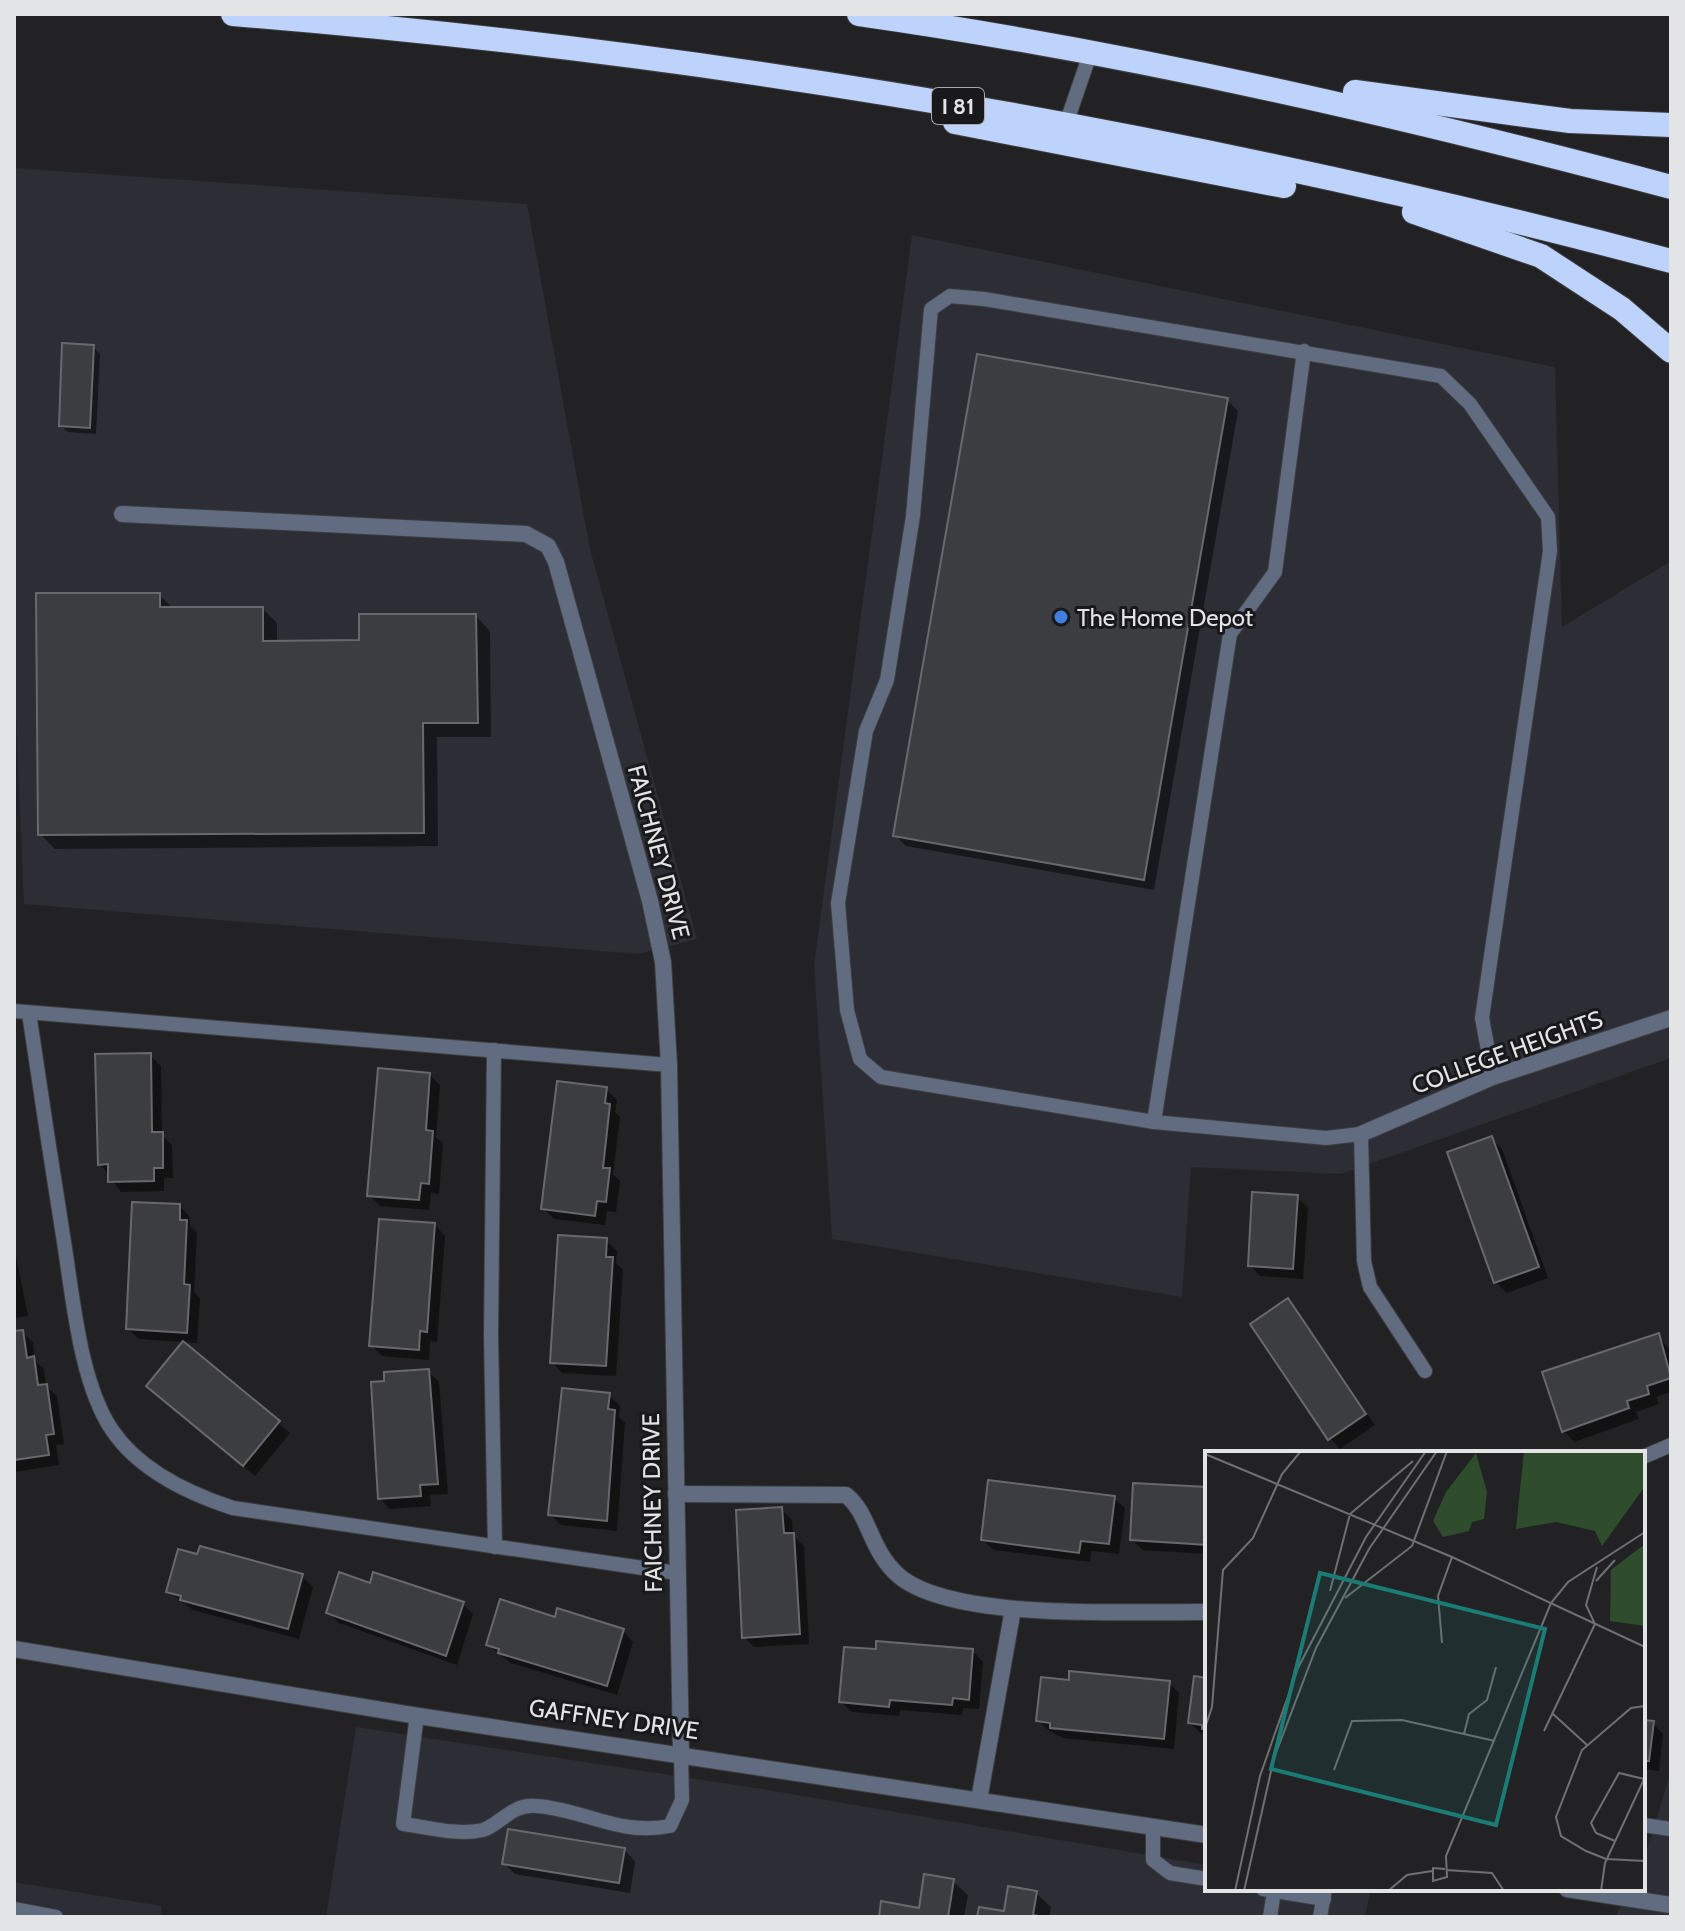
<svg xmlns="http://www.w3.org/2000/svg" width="1685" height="1931" viewBox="0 0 1685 1931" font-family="Cabin,sans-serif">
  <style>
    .built { fill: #2c2d35 }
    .shadow { fill: #0007 }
    .building { fill: #3c3d40; stroke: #69696d; stroke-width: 2 }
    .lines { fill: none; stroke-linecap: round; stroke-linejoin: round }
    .service-casing { stroke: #3d3d40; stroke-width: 16 }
    .minor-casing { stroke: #3d3d40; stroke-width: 18 }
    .motorway-casing { stroke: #3d3d40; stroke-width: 26 }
    .service { stroke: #616c80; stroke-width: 14 }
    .minor { stroke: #616c80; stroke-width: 16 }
    .motorway { stroke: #bed3fb; stroke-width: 24 }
    .shop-dot { fill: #3f7fe0; stroke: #19191c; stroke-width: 3 }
    .labels { text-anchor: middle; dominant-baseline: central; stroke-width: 6; stroke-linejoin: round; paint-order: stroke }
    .shield { fill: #19191c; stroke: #a6a7a9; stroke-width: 2 }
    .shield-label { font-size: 22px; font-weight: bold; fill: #e3e4e6 }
    .poi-label { font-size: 24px; fill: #e3e4e6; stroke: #19191c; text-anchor: start }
    .street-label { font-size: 24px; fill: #e3e4e6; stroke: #19191c }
    .inset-road { fill: none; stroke: #6f7072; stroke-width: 2 }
    .view { fill: #1a7c74; fill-opacity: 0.15; stroke: #1a7c74; stroke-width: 4 }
    .inset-edge { fill: none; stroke: #e3e4e6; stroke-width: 4 }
  </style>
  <rect width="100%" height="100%" fill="#222225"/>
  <!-- built -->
  <g class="built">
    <path d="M14,168L527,204L590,549L697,939L638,954L24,904L14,671Z"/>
    <path d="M912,235L1555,367L1562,627L1671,561V1058L1341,1174L1191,1167L1182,1297L832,1239L814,965Z"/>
    <path d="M356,1727L762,1789L1207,1865V1889H1346L1370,1893L1365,1917H326Z"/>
    <path d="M1671,1771V1917H1615L1630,1889H1643V1863Z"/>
    <path d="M14,1882L162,1906L160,1917H14Z"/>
  </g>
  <!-- shadow -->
  <g class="shadow">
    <path d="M93,347L100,354L96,434L68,432L61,426Z"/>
    <path d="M1227,400L1238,411L1154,890L906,846L895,835Z"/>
    <path d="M159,595L174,609H263L277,623V643L361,642L476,616L490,631L491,737H437L438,846L55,849L40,834Z"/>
    <path d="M150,1055L161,1066L162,1135L172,1145L173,1178H164V1191L121,1192L100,1164Z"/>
    <path d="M429,1074L440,1085L436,1137L443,1143L439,1194L431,1193L429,1210L380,1206L369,1195Z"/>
    <path d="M606,1089L617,1100L615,1112L620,1117L613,1174L620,1181L616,1212L607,1211L605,1225L554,1219L543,1208Z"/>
    <path d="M1491,1138L1502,1149L1548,1278L1507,1293L1496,1282Z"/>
    <path d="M1297,1197L1308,1208L1303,1279L1260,1276L1250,1265Z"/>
    <path d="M180,1206L190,1217V1226L197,1233L194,1292L200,1298L197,1343L139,1339L128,1329Z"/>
    <path d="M435,1225L445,1236L437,1342L430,1341L429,1360L382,1356L371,1345Z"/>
    <path d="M606,1240L617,1251L616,1263L623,1270L616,1376L562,1373L552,1362Z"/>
    <path d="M14,1246L28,1316L14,1318Z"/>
    <path d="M1288,1301L1375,1425L1340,1449L1330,1438Z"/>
    <path d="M22,1332L33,1343L35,1361L44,1369L46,1386L57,1396L64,1444L56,1445L59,1465L14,1472V1333Z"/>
    <path d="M1658,1335L1671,1352V1392L1656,1397L1659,1404L1636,1412L1639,1419L1574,1442L1564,1431Z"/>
    <path d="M183,1344L290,1433L255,1476L159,1396Z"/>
    <path d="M428,1371L439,1382L448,1494L430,1495L431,1506L390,1509L380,1498Z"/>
    <path d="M609,1395L620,1406L619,1417L625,1423L617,1531L561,1525L550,1514Z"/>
    <path d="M1207,1489V1554L1143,1550L1132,1540Z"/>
    <path d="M1114,1498L1125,1508L1119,1554L1091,1551L1090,1562L994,1550L983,1540Z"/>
    <path d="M781,1509L792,1520L793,1535L804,1546L809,1644L754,1647L744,1637Z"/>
    <path d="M302,1576L313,1587L299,1639L193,1610L168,1591Z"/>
    <path d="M371,1585L463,1604L473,1614L457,1665L339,1623L328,1612Z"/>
    <path d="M556,1619L623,1631L633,1642L617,1695L511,1663L488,1645Z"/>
    <path d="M973,1651L983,1662L979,1709L963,1708L962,1715L900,1710L899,1716L852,1712L841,1702Z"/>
    <path d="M1207,1680V1734L1201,1733L1190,1723Z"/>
    <path d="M1070,1682L1169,1683L1179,1693L1174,1749L1063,1738L1049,1731L1039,1721Z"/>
    <path d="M1643,1722L1653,1723L1663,1734L1659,1771L1643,1769Z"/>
    <path d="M624,1850L635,1861L630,1893L515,1874L504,1863Z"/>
    <path d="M953,1881L968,1895L964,1917H881L920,1910Z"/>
    <path d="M1036,1893L1051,1907L1049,1917H979L1006,1913Z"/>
  </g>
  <!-- building -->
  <g class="building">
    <path d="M62,343L94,345L90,428L59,426Z"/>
    <path d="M977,354L1228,398L1144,880L893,836Z"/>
    <path d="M36,593H160V607H263V641L359,640V614H476L478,723H423L424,833L38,835Z"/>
    <path d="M151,1053L152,1132H163V1168H154V1181L108,1182V1164L98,1165L95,1054Z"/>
    <path d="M378,1068L430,1073L426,1130L433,1131L429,1184L421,1183L419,1200L367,1196Z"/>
    <path d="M557,1081L607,1087L605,1103L610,1104L603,1168H610L606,1202L597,1201L595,1216L541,1209Z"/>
    <path d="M1492,1136L1539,1267L1494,1283L1447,1152Z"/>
    <path d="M1252,1192L1298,1195L1293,1269L1248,1266Z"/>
    <path d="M132,1202L180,1204V1220H187L184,1284L190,1285L187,1333L126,1329Z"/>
    <path d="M379,1219L435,1223L427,1332L420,1331L419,1350L369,1346Z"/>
    <path d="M558,1235L607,1238L606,1257H613L606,1366L550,1363Z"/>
    <path d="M1288,1298L1366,1414L1328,1440L1250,1324Z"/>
    <path d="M23,1330L27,1358L34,1356L38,1385L47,1384L54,1434L46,1435L49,1455L14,1460V1331Z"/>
    <path d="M1659,1333L1671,1378L1647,1386L1649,1394L1627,1401L1629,1408L1562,1432L1542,1372Z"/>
    <path d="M183,1341L280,1421L243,1466L146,1386Z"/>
    <path d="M429,1369L438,1484L420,1485L421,1496L378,1499L371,1382L384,1381V1372Z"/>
    <path d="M562,1388L610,1393L608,1409L615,1410L607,1521L548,1515Z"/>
    <path d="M988,1480L1115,1496L1109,1544L1081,1541L1079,1553L981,1540Z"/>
    <path d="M1133,1483L1207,1487V1545L1130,1540Z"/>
    <path d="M782,1507L784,1533H794L800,1634L742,1638L736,1510Z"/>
    <path d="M200,1546L303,1574L288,1629L180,1600L181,1596L166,1592L178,1549L197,1554Z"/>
    <path d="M339,1572L370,1583L373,1572L464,1602L446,1656L326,1613Z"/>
    <path d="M500,1599L555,1617L557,1608L624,1629L607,1686L498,1653L499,1649L486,1645Z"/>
    <path d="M876,1641L973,1649L969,1700L953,1698L952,1705L890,1700L889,1707L839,1702L844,1647L876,1649Z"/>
    <path d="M1069,1671L1170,1681L1164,1739L1050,1728V1723L1036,1721L1041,1677L1069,1680Z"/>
    <path d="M1194,1676L1207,1678V1730L1202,1729V1725L1188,1723Z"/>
    <path d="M1643,1720L1654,1721L1649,1761H1643Z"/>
    <path d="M508,1829L625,1848L619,1883L502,1864Z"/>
    <path d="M924,1874L954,1879L948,1917H879L881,1901L919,1908Z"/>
    <path d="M1008,1886L1037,1891L1033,1915L1043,1917H977L979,1907L1004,1911Z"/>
  </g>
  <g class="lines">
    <!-- service casing -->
    <g class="service-casing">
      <g id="service">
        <path d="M1066,124L1090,54"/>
        <path d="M14,1011L669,1065"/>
        <path d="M29,1013C40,1089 52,1166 64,1242C73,1298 80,1383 112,1430C139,1470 190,1494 233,1508L677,1573"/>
        <path d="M494,1050L491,1336L495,1547"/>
        <path d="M1154,1122L1230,634L1275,572L1304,351"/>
        <path d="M1425,1371L1370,1287L1364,1261L1361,1134L1326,1138L1154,1122L881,1077L860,1059L847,1010L838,903L866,731L887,680L913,516L931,309L950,296L984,299L1441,376L1470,404L1548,517L1550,551L1482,1018L1493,1077"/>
        <path d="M1643,1457L1671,1445"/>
        <path d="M417,1715L403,1824C428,1827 457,1836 483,1830C500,1825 512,1803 537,1806C586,1810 619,1836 670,1826L682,1800L681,1753"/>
        <path d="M1643,1825L1671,1829"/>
        <path d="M1153,1827V1860L1170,1873L1207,1879"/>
        <path d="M1263,1889L1324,1899"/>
        <path d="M14,1909L56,1917"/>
        <path d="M1270,1917L1274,1891"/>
        <path d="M1320,1917L1325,1889"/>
      </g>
    </g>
    <!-- minor casing -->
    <g class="minor-casing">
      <g id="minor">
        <path d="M122,514L526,534L548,546L556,562L650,901L663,962L669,1065L681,1753"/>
        <path d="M1361,1134L1493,1077L1671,1018"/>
        <path d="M676,1494L846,1495C870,1514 869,1550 899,1576C954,1622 1133,1611 1207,1612"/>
        <path d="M14,1649L412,1715L1207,1835"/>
        <path d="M979,1800L1013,1609"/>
        <path d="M1567,1889L1671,1905"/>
      </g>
    </g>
    <!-- motorway casing -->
    <g class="motorway-casing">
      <g id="motorway">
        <path d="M233,14C719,53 1200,136 1671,261"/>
        <path d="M859,14C1133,53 1404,116 1671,187"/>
        <path d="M1355,92L1570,121L1671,125"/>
        <path d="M955,122L1284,186"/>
        <path d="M1414,212L1541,256L1622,309L1671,351"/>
      </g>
    </g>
    <!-- service -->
    <use href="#service" class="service"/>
    <!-- minor -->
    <use href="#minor" class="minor"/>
    <!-- motorway -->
    <use href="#motorway" class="motorway"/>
  </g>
  <!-- markers -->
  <circle class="shop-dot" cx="1061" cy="617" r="8"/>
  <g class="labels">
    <!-- shield labels -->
    <rect class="shield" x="932" y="88" width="52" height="36" rx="6"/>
    <g class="shield-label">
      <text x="958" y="106">I 81</text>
    </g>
    <!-- poi labels -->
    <g class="poi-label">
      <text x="1077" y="617">The Home Depot</text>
    </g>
    <!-- street labels -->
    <g class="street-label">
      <text transform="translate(659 852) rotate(75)">FAICHNEY DRIVE</text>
      <text transform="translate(1507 1052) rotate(-20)">COLLEGE HEIGHTS</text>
      <text transform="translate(652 1503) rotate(-91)">FAICHNEY DRIVE</text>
      <text transform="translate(614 1719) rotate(8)">GAFFNEY DRIVE</text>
    </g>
  </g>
  <!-- overview -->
  <g transform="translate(1205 1451)">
    <rect width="440" height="440" fill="#222225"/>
    <path d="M319,0H440V35L397,95L390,80L351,71L311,78ZM271,2L282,41L279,68L267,71L264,80L238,86L228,70L241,41ZM440,93V175L405,170L406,119Z" fill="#2f4d2d"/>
    <path class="inset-road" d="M0,3L247,106L440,196M391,130L410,109M125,140L145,63L208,10M140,147L207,95L242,0M237,192L233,145L247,106M440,255L426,257L377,299L351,366L356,385L381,400L401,408L440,410M348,263L382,294M0,277L7,256L18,119L48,87L77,23L96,0M339,280L390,173L381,154L392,116M259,283L264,263L282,249L291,216M129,319L147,270L197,269L290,290M410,390L391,382L386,372L414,322L439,328M240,418L228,417V430L242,426L241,405L346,152L363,131L440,81M241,419L287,422L299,440M30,440L55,325L93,217L161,86L221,0M39,440L69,307L111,197L164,98L232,0M183,440L202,424L227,420M396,440L400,412L440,326"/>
    <path class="view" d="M115,122L340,178L291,374L66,318Z"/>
    <rect width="440" height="440" class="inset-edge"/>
  </g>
  <!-- border -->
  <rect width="1685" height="1931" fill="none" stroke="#e3e4e6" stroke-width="32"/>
</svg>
